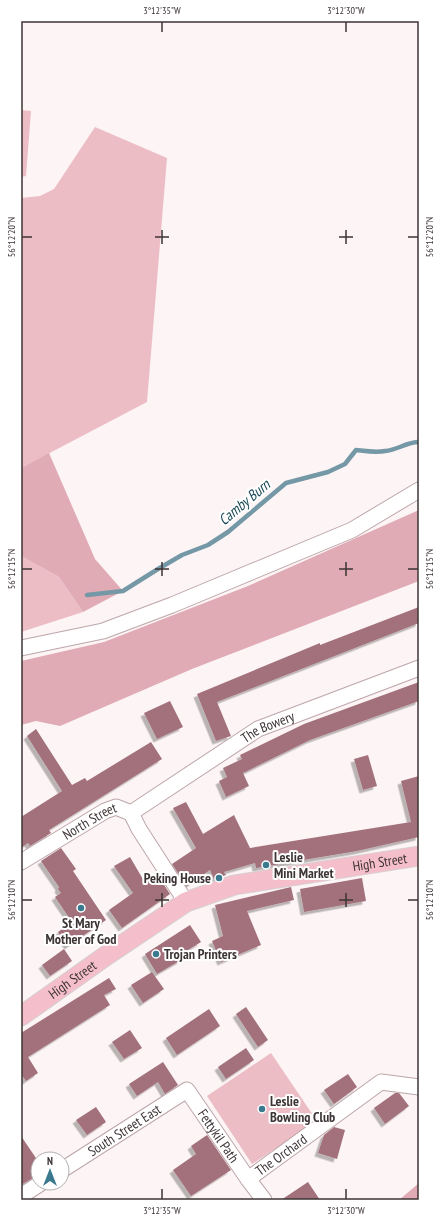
<svg xmlns="http://www.w3.org/2000/svg" width="440" height="1221" viewBox="0 0 440 1221" font-family="'PT Sans Narrow',sans-serif">
  <style>
    .green { fill: #ecbdc5 }
    .forest { fill: #e0abb5 }
    .lines { fill: none; stroke-linecap: round; stroke-linejoin: round }
    .stream { stroke: #7598a6; stroke-width: 4.5 }
    .building { fill: #a2717b; filter: url(#shadow) }
    .minor-casing { stroke: #bda6aa; stroke-width: 17 }
    .major-casing { stroke: #d4d2d3; stroke-width: 21 }
    .minor { stroke: #fff; stroke-width: 15 }
    .major { stroke: #f4beca; stroke-width: 19 }
    .ticks { fill: none; stroke: #3d3435; stroke-width: 1.5 }
    .poi-dot { fill: #3b798f; stroke: #fff; stroke-width: 1.5 }
    .labels { text-anchor: middle; dominant-baseline: central; stroke-width: 4; stroke-linejoin: round; paint-order: stroke }
    .street-label { font-size: 14px; fill: #3d3435; stroke: #fff }
    .poi-label { font-size: 14px; font-weight: bold; fill: #3d3435; stroke: #fff; text-anchor: start }
    .water-label { font-size: 15px; font-style: italic; fill: #194756; stroke: #fff }
    .neatline { fill: none; stroke: #3d3435; stroke-width: 1.5 }
    .ticks-label { font-size: 10px; text-anchor: middle; fill: #3d3435 }
  </style>
  <defs>
    <filter id="shadow"><feDropShadow dx="-3.5" dy="3.5" stdDeviation="0" flood-color="#0004"/></filter>
  </defs>
  <rect width="100%" height="100%" fill="#fdf4f5"/>
  <!-- green -->
  <g class="green">
    <path d="M21,110L31,111L26,176L21,177Z"/>
    <path d="M95,127L167,158L147,402L21,468V198L40,196L54,189Z"/>
    <path d="M21,556L59,577L83,612L21,632Z"/>
    <path d="M271,1053L317,1121L252,1164L207,1096Z"/>
  </g>
  <!-- forest -->
  <g class="forest">
    <path d="M49,453L95,559L123,591L83,612L59,577L21,556V468Z"/>
    <path d="M419,510V581L192,669L60,726L36,721L21,725V661L104,642L248,586Z"/>
    <path d="M419,1183V1200H399Z"/>
  </g>
  <g class="lines">
    <!-- stream -->
    <path class="stream" d="M87,595L123,591L158,569L182,555L208,545L228,532L286,483L328,472L345,464L356,450C365,451 376,453 385,451C398,450 406,442 419,442"/>
  </g>
  <!-- building -->
  <g class="building">
    <path d="M419,607V623L217,702L231,736L216,741L197,694L320,643V645Z"/>
    <path d="M419,682V701L310,740L243,773L249,786L226,797L219,781L227,777L223,768L242,759L240,755L304,724Z"/>
    <path d="M170,701L183,727L157,739L144,713Z"/>
    <path d="M36,729L72,785L85,778L87,781L151,742L162,759L49,830L51,833L30,846L28,843L21,848V817L62,791L27,736Z"/>
    <path d="M368,755L377,786L363,790L354,759Z"/>
    <path d="M419,776V837L357,851L256,868L255,863L224,872L226,875L214,879L210,870L187,886L172,864L196,848L173,808L186,802L203,834L234,815L250,848L411,822L401,781Z"/>
    <path d="M61,848L76,869L73,871L106,920L68,946L58,932L72,922L55,897L61,893L58,889L59,887L41,861Z"/>
    <path d="M130,857L144,881L157,874L170,894L122,928L109,910L133,893L114,866Z"/>
    <path d="M362,878L366,901L304,912L300,889Z"/>
    <path d="M291,887L294,900L247,911L261,945L221,962L212,941L223,936L215,905Z"/>
    <path d="M190,925L201,942L178,956L181,960L157,974L145,954Z"/>
    <path d="M64,949L72,961L50,976L42,965Z"/>
    <path d="M152,972L164,989L143,1003L131,985Z"/>
    <path d="M109,978L116,989L104,995L110,1005L28,1057L38,1073L26,1081L21,1074V1033Z"/>
    <path d="M246,1007L268,1040L258,1047L236,1014Z"/>
    <path d="M209,1009L220,1026L177,1055L166,1038Z"/>
    <path d="M130,1030L142,1048L124,1059L112,1042Z"/>
    <path d="M246,1048L254,1060L226,1079L218,1067Z"/>
    <path d="M163,1062L178,1085L165,1094L158,1082L137,1096L129,1084Z"/>
    <path d="M348,1074L357,1087L334,1104L324,1090Z"/>
    <path d="M395,1093H399L409,1106L385,1124L374,1108Z"/>
    <path d="M96,1107L106,1122L87,1135L76,1120Z"/>
    <path d="M334,1127L345,1130L337,1159L318,1153L324,1135Z"/>
    <path d="M207,1135L231,1170L191,1196L173,1170L196,1154L191,1146Z"/>
    <path d="M21,1136L38,1161V1175L21,1185Z"/>
    <path d="M308,1182L320,1200H281Z"/>
  </g>
  <g class="lines">
    <!-- minor casing -->
    <g class="minor-casing">
      <g id="minor">
        <path d="M21,648L103,631L172,605L352,530L419,490"/>
        <path id="s1" d="M131,813L258,729L419,668"/>
        <path id="s2" d="M21,862L105,811L116,807L131,813L139,829L186,902"/>
        <path id="s3" d="M62,1170L187,1090L248,1179L264,1200"/>
        <path id="s4" d="M248,1179L381,1082L419,1087"/>
        <path d="M21,1196L41,1183"/>
      </g>
    </g>
    <!-- major casing -->
    <g class="major-casing">
      <g id="major">
        <path id="s5" d="M21,1016L107,955L186,902L234,885L419,856"/>
      </g>
    </g>
    <!-- minor -->
    <use href="#minor" class="minor"/>
    <!-- major -->
    <use href="#major" class="major"/>
  </g>
  <!-- ticks -->
  <path class="ticks" d="M162,22V32M346,22V32M162,230V244M346,230V244M22,237H32M155,237H169M339,237H353M408,237H418M162,562V576M346,562V576M22,569H32M155,569H169M339,569H353M408,569H418M162,893V907M346,893V907M22,900H32M155,900H169M339,900H353M408,900H418M162,1189V1199M346,1189V1199"/>
  <!-- markers -->
  <g class="poi-dot">
    <circle cx="266" cy="865" r="4"/>
    <circle cx="219" cy="878" r="4"/>
    <circle cx="81" cy="908" r="4"/>
    <circle cx="156" cy="954" r="4"/>
    <circle cx="262" cy="1109" r="4"/>
  </g>
  <g class="labels">
    <!-- street labels -->
    <g class="street-label">
      <text stroke="none"><textPath href="#s1" startOffset="162">The Bowery</textPath></text>
      <text stroke="none"><textPath href="#s2" startOffset="80">North Street</textPath></text>
      <text stroke="none"><textPath href="#s5" startOffset="399">High Street</textPath></text>
      <text stroke="none"><textPath href="#s5" startOffset="63">High Street</textPath></text>
      <text stroke="none"><textPath href="#s3" startOffset="74">South Street East</textPath></text>
      <text stroke="none"><textPath href="#s3" startOffset="204">Fettykil Path</textPath></text>
      <text stroke="none"><textPath href="#s4" startOffset="41">The Orchard</textPath></text>
    </g>
    <!-- poi labels -->
    <g class="poi-label">
      <text x="274" y="857">Leslie<tspan x="274" dy="16">Mini Market</tspan></text>
      <text x="211" y="878" text-anchor="end">Peking House</text>
      <text x="81" y="923" text-anchor="middle">St Mary<tspan x="81" dy="16">Mother of God</tspan></text>
      <text x="164" y="954">Trojan Printers</text>
      <text x="270" y="1101">Leslie<tspan x="270" dy="16">Bowling Club</tspan></text>
    </g>
    <!-- water labels -->
    <g class="water-label">
      <text transform="translate(244 502) rotate(-40)">Camby Burn</text>
    </g>
  </g>
  <!-- border -->
  <rect width="440" height="1221" fill="none" stroke="#ffffff" stroke-width="44"/>
  <!-- north arrow -->
  <g transform="translate(50 1171)"><circle r="19" fill="#ffffff" stroke="#b1aeae"/>
  <path d="M0-3L7 15L0 10L-7 15Z" fill="#3b798f"/>
  <text y="-6" font-size="11" font-weight="bold" text-anchor="middle" fill="#3d3435">N</text>
  </g>
  <rect x="22" y="22" width="396" height="1177" class="neatline"/>
  <g class="ticks-label">
    <text x="162" y="14">3°12'35"W</text>
    <text x="346" y="14">3°12'30"W</text>
    <text transform="translate(11 237) rotate(-90)" y="4">56°12'20"N</text>
    <text transform="translate(429 237) rotate(-90)" y="4">56°12'20"N</text>
    <text transform="translate(11 569) rotate(-90)" y="4">56°12'15"N</text>
    <text transform="translate(429 569) rotate(-90)" y="4">56°12'15"N</text>
    <text transform="translate(11 900) rotate(-90)" y="4">56°12'10"N</text>
    <text transform="translate(429 900) rotate(-90)" y="4">56°12'10"N</text>
    <text x="162" y="1214">3°12'35"W</text>
    <text x="346" y="1214">3°12'30"W</text>
  </g>
</svg>
